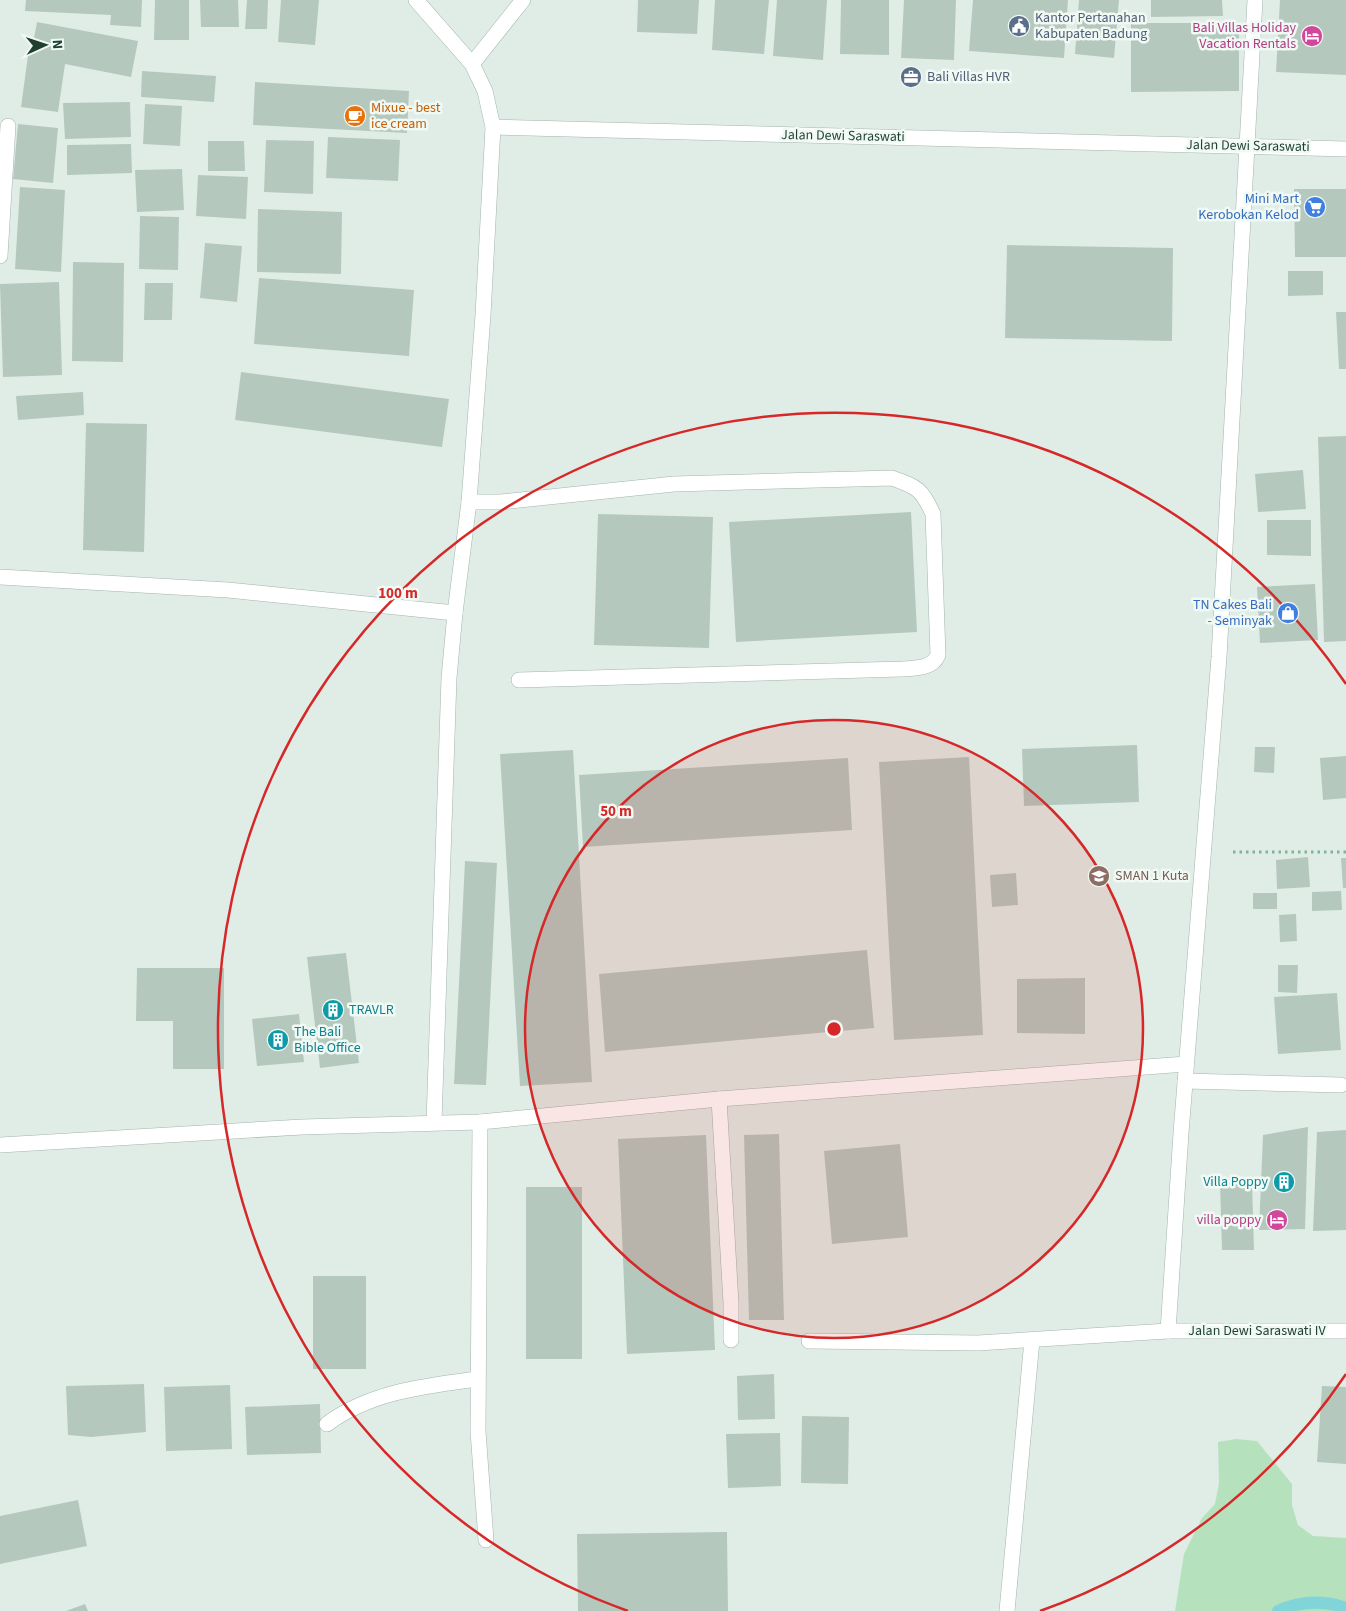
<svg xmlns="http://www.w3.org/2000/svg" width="1346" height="1611" viewBox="0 0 1346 1611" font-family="'Source Sans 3',sans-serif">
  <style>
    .green { fill: #b6e1bd }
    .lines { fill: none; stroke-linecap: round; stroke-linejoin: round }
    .stream { stroke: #81d5d9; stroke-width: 12 }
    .building { fill: #b5c8be }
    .lane-casing { stroke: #a2b5ad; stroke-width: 16 }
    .street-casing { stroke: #a2b5ad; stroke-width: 16 }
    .path { stroke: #7db49d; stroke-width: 3; stroke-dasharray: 2.5 4; stroke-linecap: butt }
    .lane { stroke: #fff; stroke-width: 15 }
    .street { stroke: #fff; stroke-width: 15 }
    .ring { fill: none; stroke: #d62828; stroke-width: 2.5 }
    .labels { text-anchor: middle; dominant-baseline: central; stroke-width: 5; stroke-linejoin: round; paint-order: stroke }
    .service-label { font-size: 14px; fill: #4e5e75; stroke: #f1f9f4; text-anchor: start }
    .hotel-label { font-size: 14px; fill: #b23c85; stroke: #f1f9f4; text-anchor: end }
    .food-label { font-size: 14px; fill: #c56008; stroke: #f1f9f4; text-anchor: start }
    .street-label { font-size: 14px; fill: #1f3f33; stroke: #f1f9f4 }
    .shop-label { font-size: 14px; fill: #366cbe; stroke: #f1f9f4; text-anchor: end }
    .education-label { font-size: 14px; fill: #785e54; stroke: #f1f9f4; text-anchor: start }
    .culture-label { font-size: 14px; fill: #0d838f; stroke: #f1f9f4; text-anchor: start }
    .centre { fill: #d62828; stroke: #f1f9f4; stroke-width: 2.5 }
    .ring-label { font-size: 15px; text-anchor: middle; font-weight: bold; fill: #d62828; stroke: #f1f9f4; stroke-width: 5; stroke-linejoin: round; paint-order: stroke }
  </style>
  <rect width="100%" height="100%" fill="#e0ede6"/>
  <!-- green -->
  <path class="green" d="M1236,1439L1257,1441L1292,1484V1505L1298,1525L1313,1536L1346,1538V1611H1175L1184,1554L1202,1518L1215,1504L1219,1483L1218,1442Z"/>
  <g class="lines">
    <!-- stream -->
    <path class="stream" d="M1278,1611C1300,1601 1323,1600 1346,1608"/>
  </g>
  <!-- building -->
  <g class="building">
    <path d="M26,0H142L141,27L110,25L111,15L25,11Z"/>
    <path d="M155,0H189V40H154Z"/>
    <path d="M200,0H238L239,27H201Z"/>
    <path d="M247,0H268L267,29H245Z"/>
    <path d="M281,0H319L315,45L278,42Z"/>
    <path d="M638,0H699L697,34L637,32Z"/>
    <path d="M715,0H769L764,54L712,50Z"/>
    <path d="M777,0H827L823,60L773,56Z"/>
    <path d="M841,0H889V55L840,54Z"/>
    <path d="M904,0H956L954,60L901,58Z"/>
    <path d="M973,0H1068L1064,58L969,51Z"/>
    <path d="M1079,0H1119L1114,58L1075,54Z"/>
    <path d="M1151,0H1222L1223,16L1151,17Z"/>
    <path d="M1280,0H1346V75L1276,72Z"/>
    <path d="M37,22L138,41L131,77L65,64L58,112L21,107L29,48L32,49Z"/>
    <path d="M1131,23H1239V91L1131,92Z"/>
    <path d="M142,71L216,76L214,102L141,97Z"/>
    <path d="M255,82L409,91L407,133L253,125Z"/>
    <path d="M130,102L131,137L65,139L63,103Z"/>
    <path d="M145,104L182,106L180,146L143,144Z"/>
    <path d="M18,124L58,128L53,183L13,179Z"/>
    <path d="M328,137L400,140L398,181L326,178Z"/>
    <path d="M266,140L314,141L313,194L264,192Z"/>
    <path d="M208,141H244L245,171H208Z"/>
    <path d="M131,144L132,173L67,175V145Z"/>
    <path d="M182,169L184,210L137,212L135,170Z"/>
    <path d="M198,175L248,177L246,219L196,216Z"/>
    <path d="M20,187L65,190L61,272L15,269Z"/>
    <path d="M1294,189H1346V257H1295Z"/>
    <path d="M258,209L342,212L341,274L257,272Z"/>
    <path d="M140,216L179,217L178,270L139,269Z"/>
    <path d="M205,243L242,246L237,302L200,298Z"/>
    <path d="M1007,245L1173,248L1172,341L1005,338Z"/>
    <path d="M73,262L124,263L123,362L72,361Z"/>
    <path d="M1288,271H1323V295L1288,296Z"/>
    <path d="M259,278L414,290L409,356L254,344Z"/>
    <path d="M59,282L62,375L3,377L0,284Z"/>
    <path d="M145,283H173L172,320H144Z"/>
    <path d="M1336,312H1346V369H1339Z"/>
    <path d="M241,372L449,399L442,447L235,420Z"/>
    <path d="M83,392L84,415L18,420L16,396Z"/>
    <path d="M86,423L147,424L144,552L83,550Z"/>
    <path d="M1346,436V641L1324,642L1318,437Z"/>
    <path d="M1303,470L1306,509L1258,512L1255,474Z"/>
    <path d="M911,512L917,632L736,642L729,522Z"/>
    <path d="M598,514L713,517L709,648L594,645Z"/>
    <path d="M1267,520H1311V556L1267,555Z"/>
    <path d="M1315,584L1318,640L1260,643L1257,587Z"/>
    <path d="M1137,745L1139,802L1024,806L1022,749Z"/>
    <path d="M1255,747H1275L1274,773L1254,772Z"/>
    <path d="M573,750L592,1082L520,1086L500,754Z"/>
    <path d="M1346,756V798L1323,800L1320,758Z"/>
    <path d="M969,757L983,1035L894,1040L879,762Z"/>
    <path d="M848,758L852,830L583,847L579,775Z"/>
    <path d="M1308,857L1310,887L1277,889L1276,860Z"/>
    <path d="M1341,858H1346V888H1343Z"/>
    <path d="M465,861L497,863L486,1085L454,1084Z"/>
    <path d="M1016,873L1018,905L992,907L990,875Z"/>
    <path d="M1341,891L1342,910L1312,911V892Z"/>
    <rect x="1253" y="893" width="24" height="16"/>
    <path d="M1296,914L1297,941L1280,942L1279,915Z"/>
    <path d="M867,950L874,1028L605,1052L599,974Z"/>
    <path d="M346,953L359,1063L320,1068L307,957Z"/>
    <path d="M1278,965H1298L1297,993L1278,992Z"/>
    <path d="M137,968H224V1069H173V1021H136Z"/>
    <path d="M1085,978V1034L1017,1033V979Z"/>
    <path d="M1337,993L1341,1050L1278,1054L1274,997Z"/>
    <path d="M299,1014L304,1062L257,1066L252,1019Z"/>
    <path d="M1308,1127L1305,1229L1259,1230L1263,1135Z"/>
    <path d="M1346,1130V1230L1313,1231L1317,1132Z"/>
    <path d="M779,1134L784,1320H749L744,1135Z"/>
    <path d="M706,1135L715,1350L627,1354L618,1139Z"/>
    <path d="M900,1144L908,1237L832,1244L824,1151Z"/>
    <path d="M1252,1182L1254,1250H1222L1220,1183Z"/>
    <rect x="526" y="1187" width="56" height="172"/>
    <rect x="313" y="1276" width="53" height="93"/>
    <path d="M774,1374L775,1419L738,1420L737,1376Z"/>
    <path d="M144,1384L146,1432L91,1437L68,1435L66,1386Z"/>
    <path d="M230,1385L232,1449L166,1451L164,1387Z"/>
    <path d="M1322,1386L1346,1387V1464L1317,1462Z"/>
    <path d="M320,1404L321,1453L247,1455L245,1407Z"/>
    <path d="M802,1416L849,1417L848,1484L801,1483Z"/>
    <path d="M780,1433L781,1486L728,1488L726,1434Z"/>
    <path d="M78,1500L87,1546L0,1564V1516Z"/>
    <path d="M727,1532L728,1611H578L577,1534Z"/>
    <path d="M85,1604L88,1611H66Z"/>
  </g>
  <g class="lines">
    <!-- lane casing -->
    <g class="lane-casing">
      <path id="lane" d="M1185,1081L1341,1085"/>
    </g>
    <!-- street casing -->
    <g class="street-casing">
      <g id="street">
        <path d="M416,0L472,64L485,91L493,127L483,315L469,502L455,613L449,678L434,1122"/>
        <path d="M472,64L523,0"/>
        <path d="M493,127L1346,149"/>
        <path d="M0,256L8,126"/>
        <path d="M469,502H501L674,484L892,478C917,487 922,489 933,514L938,655C932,669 916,668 902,669L519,680"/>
        <path d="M0,577L228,590L455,613"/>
        <path d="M719,1099L731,1303V1340"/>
        <path d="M480,1122L478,1431L486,1540"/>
        <path d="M0,1145L302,1127L480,1122L719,1099L1186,1064"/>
        <path d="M1168,1331L1181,1133L1219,657L1255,0"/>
        <path d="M809,1341L978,1343L1168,1331H1346"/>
        <path d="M327,1424C370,1392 425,1386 477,1379"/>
        <path d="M1007,1611L1032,1340"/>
      </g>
    </g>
    <!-- path -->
    <path class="path" d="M1233,852H1346"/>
    <!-- lane -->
    <use href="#lane" class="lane"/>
    <!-- street -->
    <use href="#street" class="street"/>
  </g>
  <!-- distance rings -->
  <circle cx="834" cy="1029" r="309" fill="#d62828" fill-opacity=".12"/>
  <g class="ring">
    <circle cx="834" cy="1029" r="309"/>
    <path d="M1346 1374A617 617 0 0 1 1040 1611M628 1611A617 617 0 1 1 1346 684"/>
  </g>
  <!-- icons -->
  <defs>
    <g id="civic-disc" transform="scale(1.125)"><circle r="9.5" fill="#5c6f8a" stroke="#f1f9f4"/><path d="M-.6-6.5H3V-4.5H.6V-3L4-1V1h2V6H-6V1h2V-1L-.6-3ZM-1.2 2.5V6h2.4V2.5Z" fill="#fff"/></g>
    <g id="hotel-disc" transform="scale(1.125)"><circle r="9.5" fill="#d1479c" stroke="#f1f9f4"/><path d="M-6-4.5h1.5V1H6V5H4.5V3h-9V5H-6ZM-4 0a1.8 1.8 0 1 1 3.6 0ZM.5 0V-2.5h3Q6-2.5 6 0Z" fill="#fff"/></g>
    <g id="office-disc" transform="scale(1.125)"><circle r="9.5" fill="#5c6f8a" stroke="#f1f9f4"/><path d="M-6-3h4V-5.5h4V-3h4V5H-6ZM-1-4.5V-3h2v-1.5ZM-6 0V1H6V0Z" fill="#fff"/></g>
    <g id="cafe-disc" transform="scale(1.125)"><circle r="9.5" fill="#e8710a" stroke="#f1f9f4"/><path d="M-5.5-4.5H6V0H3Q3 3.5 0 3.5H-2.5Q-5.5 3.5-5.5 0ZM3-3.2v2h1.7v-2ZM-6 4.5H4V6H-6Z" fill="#fff"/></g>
    <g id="supermarket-disc" transform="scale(1.125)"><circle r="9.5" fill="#3f7fe0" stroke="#f1f9f4"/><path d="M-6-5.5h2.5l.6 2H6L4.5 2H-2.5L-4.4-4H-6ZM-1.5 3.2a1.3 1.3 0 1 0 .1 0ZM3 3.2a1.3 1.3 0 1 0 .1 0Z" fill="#fff"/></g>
    <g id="shop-disc" transform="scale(1.125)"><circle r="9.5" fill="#3f7fe0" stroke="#f1f9f4"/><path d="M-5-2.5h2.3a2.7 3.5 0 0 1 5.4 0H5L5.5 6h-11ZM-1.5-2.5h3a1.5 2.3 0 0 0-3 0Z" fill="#fff"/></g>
    <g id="school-disc" transform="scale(1.125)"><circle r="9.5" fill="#8d6e63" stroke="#f1f9f4"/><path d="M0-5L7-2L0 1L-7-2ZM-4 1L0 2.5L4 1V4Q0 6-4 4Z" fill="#fff"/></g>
    <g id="building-disc" transform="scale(1.125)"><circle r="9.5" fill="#0f9aa8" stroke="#f1f9f4"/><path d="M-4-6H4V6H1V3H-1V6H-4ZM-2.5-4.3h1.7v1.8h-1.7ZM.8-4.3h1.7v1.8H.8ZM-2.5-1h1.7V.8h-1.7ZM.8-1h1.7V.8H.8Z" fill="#fff"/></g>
  </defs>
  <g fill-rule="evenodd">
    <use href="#civic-disc" x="1019" y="26"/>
    <use href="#hotel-disc" x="1312" y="36"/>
    <use href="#office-disc" x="911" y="77"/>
    <use href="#cafe-disc" x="355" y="116"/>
    <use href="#supermarket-disc" x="1315" y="207"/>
    <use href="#shop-disc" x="1288" y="613"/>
    <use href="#school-disc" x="1099" y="876"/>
    <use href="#building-disc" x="333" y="1010"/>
    <use href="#building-disc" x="278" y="1040"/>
    <use href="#building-disc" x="1284" y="1182"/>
    <use href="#hotel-disc" x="1277" y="1220"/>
  </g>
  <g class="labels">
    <!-- service labels -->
    <g class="service-label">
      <text x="1035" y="18">Kantor Pertanahan<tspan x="1035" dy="16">Kabupaten Badung</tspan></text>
      <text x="927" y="77">Bali Villas HVR</text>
    </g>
    <!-- hotel labels -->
    <g class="hotel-label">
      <text x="1296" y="28">Bali Villas Holiday<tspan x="1296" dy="16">Vacation Rentals</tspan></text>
      <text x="1261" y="1220">villa poppy</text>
    </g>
    <!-- food labels -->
    <g class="food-label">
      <text x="371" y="108">Mixue - best<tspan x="371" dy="16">ice cream</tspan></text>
    </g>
    <!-- street labels -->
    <g class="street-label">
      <text transform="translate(843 136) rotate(1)">Jalan Dewi Saraswati</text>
      <text transform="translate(1248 146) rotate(1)">Jalan Dewi Saraswati</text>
      <text x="1257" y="1331">Jalan Dewi Saraswati IV</text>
    </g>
    <!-- shop labels -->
    <g class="shop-label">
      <text x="1299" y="199">Mini Mart<tspan x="1299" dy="16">Kerobokan Kelod</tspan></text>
      <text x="1272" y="605">TN Cakes Bali<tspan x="1272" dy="16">- Seminyak</tspan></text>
    </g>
    <!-- education labels -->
    <g class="education-label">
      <text x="1115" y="876">SMAN 1 Kuta</text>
    </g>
    <!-- culture labels -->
    <g class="culture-label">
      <text x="349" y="1010">TRAVLR</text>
      <text x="294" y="1032">The Bali<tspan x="294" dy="16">Bible Office</tspan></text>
      <text x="1268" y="1182" text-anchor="end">Villa Poppy</text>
    </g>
  </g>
  <circle cx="834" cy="1029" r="8" class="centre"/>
  <g class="ring-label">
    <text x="398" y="598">100 m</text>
    <text x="616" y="816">50 m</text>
  </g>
  <!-- north arrow -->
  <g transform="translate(45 45) rotate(87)" stroke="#f1f9f4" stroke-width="4" paint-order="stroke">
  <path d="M0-4L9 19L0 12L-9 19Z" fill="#1f3f33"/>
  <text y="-8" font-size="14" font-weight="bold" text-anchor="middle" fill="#1f3f33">N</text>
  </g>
</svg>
